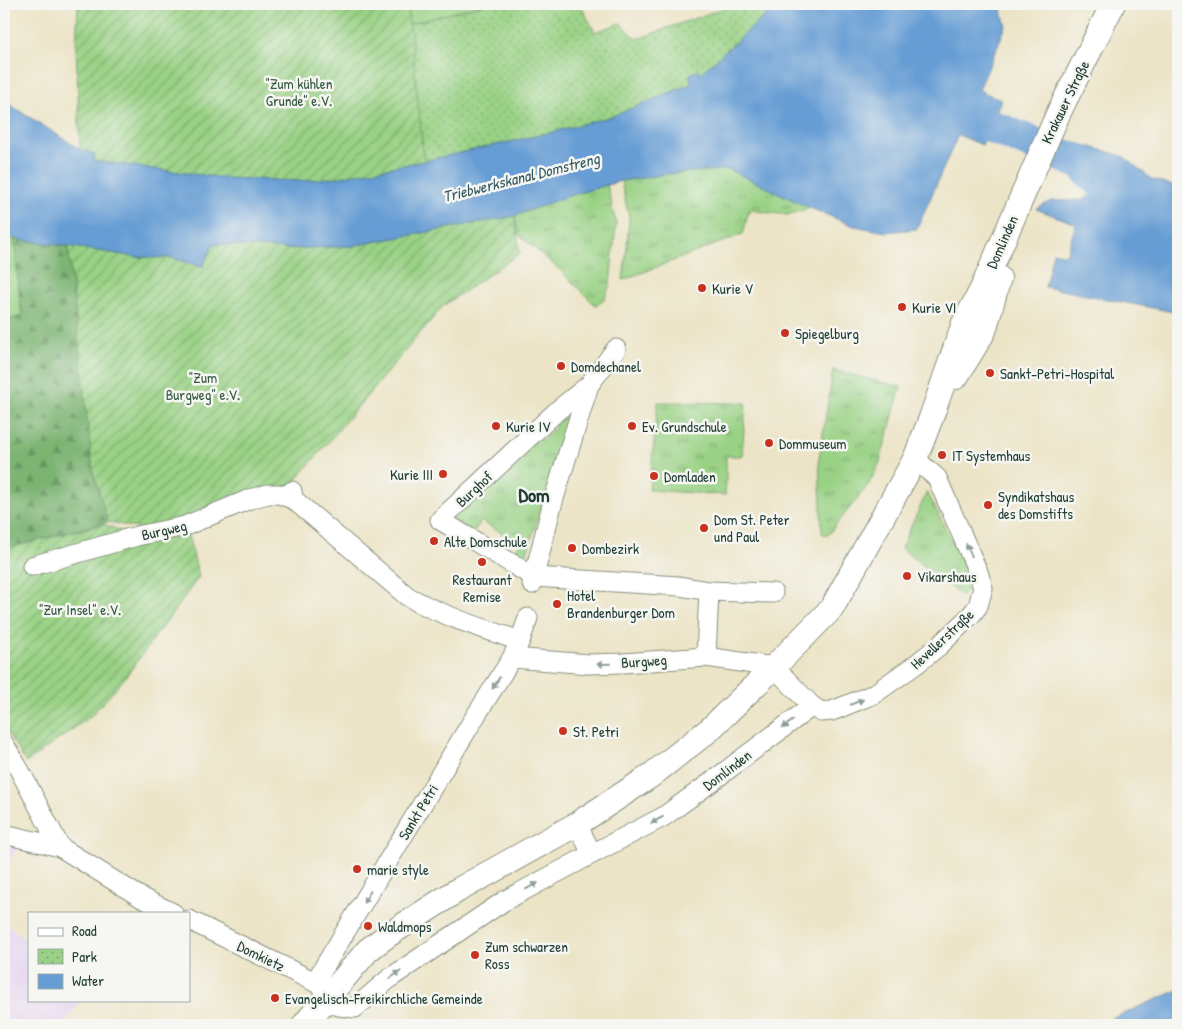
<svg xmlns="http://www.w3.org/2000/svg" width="1182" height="1029" viewBox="0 0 1182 1029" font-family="'Patrick Hand',sans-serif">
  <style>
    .built { fill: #e4d3f1 }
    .grass { fill: url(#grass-tufts); stroke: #5c885c }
    .forest { fill: url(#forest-firs); stroke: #4d7853 }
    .park { fill: url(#park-dots); stroke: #5c885c }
    .garden { fill: url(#garden-furrows); stroke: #5c885c }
    .pitch { fill: #9ad285; stroke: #5c885c }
    .water { fill: #669dd4; stroke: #426d84 }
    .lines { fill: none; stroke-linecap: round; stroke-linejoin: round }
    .river { stroke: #669dd4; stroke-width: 34 }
    .minor-casing { stroke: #86907d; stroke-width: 21 }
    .tertiary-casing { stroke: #86907d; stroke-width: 26 }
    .minor { stroke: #fff; stroke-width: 19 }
    .tertiary { stroke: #fff; stroke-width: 24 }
    .oneway { fill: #8f9e9a }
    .poi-dot { fill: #c8321e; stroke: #f6f6f2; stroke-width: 2 }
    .labels { text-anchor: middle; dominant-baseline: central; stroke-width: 5; stroke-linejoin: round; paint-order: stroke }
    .park-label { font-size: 15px; fill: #385b44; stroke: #f6f6f2 }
    .street-label { font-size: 15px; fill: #1f3d34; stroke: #f6f6f2 }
    .poi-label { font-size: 15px; fill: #1f3d34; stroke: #f6f6f2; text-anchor: start }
    .water-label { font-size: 16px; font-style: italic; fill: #345a64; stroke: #f6f6f2 }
    .district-label { font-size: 20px; font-weight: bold; fill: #1f3d34; stroke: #f6f6f2 }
  </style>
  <defs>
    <pattern id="grass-tufts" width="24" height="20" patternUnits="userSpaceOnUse" patternTransform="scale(1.25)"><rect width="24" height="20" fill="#9ad285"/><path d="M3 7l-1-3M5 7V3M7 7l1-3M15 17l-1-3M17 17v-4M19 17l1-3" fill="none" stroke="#7dac6e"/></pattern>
    <pattern id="forest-firs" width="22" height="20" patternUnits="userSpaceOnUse" patternTransform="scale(1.25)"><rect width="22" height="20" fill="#7bb472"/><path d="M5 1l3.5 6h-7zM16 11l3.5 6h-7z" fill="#64945e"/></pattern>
    <pattern id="park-dots" width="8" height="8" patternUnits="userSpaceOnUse" patternTransform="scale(1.25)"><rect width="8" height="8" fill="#9ad285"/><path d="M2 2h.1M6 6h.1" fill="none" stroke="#7dac6e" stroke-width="1.8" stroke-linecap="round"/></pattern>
    <pattern id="garden-furrows" width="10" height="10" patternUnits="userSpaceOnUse" patternTransform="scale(1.25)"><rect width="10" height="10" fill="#9ad285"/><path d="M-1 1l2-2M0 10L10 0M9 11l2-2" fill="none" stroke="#7dac6e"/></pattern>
  </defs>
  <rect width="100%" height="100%" fill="#f6f6f2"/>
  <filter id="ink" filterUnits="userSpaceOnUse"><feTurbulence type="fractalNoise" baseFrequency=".02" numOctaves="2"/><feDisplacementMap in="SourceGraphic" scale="10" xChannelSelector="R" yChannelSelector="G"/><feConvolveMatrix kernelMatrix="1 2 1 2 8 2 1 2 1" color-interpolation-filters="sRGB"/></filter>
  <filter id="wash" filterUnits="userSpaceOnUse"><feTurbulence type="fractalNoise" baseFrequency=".0096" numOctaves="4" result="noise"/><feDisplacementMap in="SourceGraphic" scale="20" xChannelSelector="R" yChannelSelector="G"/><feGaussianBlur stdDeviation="1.12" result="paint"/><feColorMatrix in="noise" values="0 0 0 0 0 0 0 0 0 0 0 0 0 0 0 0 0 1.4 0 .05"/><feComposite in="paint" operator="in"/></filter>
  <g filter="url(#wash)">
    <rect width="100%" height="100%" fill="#ece4c6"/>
    <!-- built -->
    <g class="built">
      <path d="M4,842L22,845L4,864Z"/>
      <path d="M4,922L29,943V1000H81L63,1025H4Z"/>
    </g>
    <!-- grass -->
    <g class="grass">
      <path d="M728,169L810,208L787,215L749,210L743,234L623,280L627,247L629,217L621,181L668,174Z"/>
      <path d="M607,185L616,223L610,285L604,299L596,306L560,270L518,234L515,216L565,197Z"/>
      <path d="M4,230L14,239L22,317L4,321Z"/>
      <path d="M833,370L901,387L880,462L869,484L827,536L822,533L819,459Z"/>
      <path d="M658,402L746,403L742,456H726V482L725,495L649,490Z"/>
      <path d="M565,417L568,422L527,553L518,558L513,556L520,543L481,521L473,533L453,520L490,481L494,485L508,472L504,466L537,436L542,440L556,427L553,422Z"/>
      <path d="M927,492L969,574L966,592L962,596L901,548Z"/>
    </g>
    <!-- forest -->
    <path class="forest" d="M14,239L68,246L93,471L108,522L4,549V321L22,316Z"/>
    <!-- park -->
    <path class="park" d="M485,4H580L595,32L620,23L637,39L735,4H778L700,74H690L691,84L613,116L549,133L424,161L409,24Z"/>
    <!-- garden -->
    <g class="garden">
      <path d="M78,4H408L424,161C383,169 341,180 299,181C231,182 162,170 94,161V154L80,149L76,47Z"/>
      <path d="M515,216L520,253L443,306L292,485L147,530L108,522L93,471L68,246L136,257L173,258L203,267L213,244L288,249L351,246Z"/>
      <path d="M104,524L147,542L187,531L199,577L124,679L91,716L26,763L4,727V549Z"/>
    </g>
    <!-- pitch -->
    <path class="pitch" d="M408,4H485L409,24Z"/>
    <!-- water -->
    <g class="water">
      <path d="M778,4H1000L1006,26L979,90L1001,100L982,145L958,135L917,229L886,232L854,226L810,208L728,169L668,174L621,181L565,197L515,216L351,246L288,249L213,244L203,267L173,258L136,257L68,246L14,239L4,230V101L80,149L94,154V161L225,178L300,181L339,177L424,161L549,133L613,116L691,84L690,74L699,70L700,74Z"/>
      <path d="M1066,140L1123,156L1152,179L1178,187V313L1045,287L1053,252L1066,255L1076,224L1036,209L1051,201L1083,200L1092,194L1089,183L1054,165Z"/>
      <path d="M1178,990V1025H1103L1111,1019Z"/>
    </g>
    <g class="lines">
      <!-- river -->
      <path class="river" d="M948,106L990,126L1079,162L1097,179"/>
    </g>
  </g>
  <g filter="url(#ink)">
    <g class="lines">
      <!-- minor casing -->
      <g class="minor-casing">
        <g id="minor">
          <path d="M589,385L558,410L440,520L534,577L679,586L709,591L773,593"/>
          <path d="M292,491L293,499L407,596C442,616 482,628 520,641"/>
          <path d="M32,566L137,536L185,526L250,499L268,494H279L293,499"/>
          <path d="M532,584L552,505L589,385L616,349"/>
          <path d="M706,657L709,591"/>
          <path d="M512,658L589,664L623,663L706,657L774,667L812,706L706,786L663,817L592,854L577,824"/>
          <path d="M812,706L821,712L832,711L874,694L915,665L940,645L971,615L978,606L983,588L978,572L937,478L915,459"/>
          <path d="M4,744L20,771L60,847"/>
          <path d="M4,834L60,847L142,898L173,913"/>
          <path d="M189,920L327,988"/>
          <path d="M315,982L470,725L512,658L520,641L528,618"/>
          <path d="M324,1001L339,1006L355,1008L390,978L504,901L592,854"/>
        </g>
      </g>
      <!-- tertiary casing -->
      <g class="tertiary-casing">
        <g id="tertiary">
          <path d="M956,377L984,331L999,278"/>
          <path d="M304,1025L368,950L388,935L458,890L577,824L649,777L709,730L774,667L832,608L915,459L931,418L964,323L982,289L1058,114L1113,4"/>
        </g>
      </g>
      <!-- minor -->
      <use href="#minor" class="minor"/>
      <!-- tertiary -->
      <use href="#tertiary" class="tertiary"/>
    </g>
    <!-- one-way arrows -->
    <defs><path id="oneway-solid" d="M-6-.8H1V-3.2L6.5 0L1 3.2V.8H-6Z" transform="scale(1.25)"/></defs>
    <g class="oneway">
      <use href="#oneway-solid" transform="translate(969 550) rotate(-114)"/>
      <use href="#oneway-solid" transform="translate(604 664) rotate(178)"/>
      <use href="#oneway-solid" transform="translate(496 683) rotate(122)"/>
      <use href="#oneway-solid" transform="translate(857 702) rotate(-22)"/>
      <use href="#oneway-solid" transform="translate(788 724) rotate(143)"/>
      <use href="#oneway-solid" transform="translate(657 820) rotate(152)"/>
      <use href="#oneway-solid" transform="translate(532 886) rotate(-28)"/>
      <use href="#oneway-solid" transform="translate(367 897) rotate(121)"/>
      <use href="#oneway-solid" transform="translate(395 975) rotate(-35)"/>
    </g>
  </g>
  <!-- markers -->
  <g class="poi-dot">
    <circle cx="702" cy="288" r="5"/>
    <circle cx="902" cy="307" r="5"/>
    <circle cx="785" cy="333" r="5"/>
    <circle cx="561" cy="366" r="5"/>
    <circle cx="990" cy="373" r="5"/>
    <circle cx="496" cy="426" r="5"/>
    <circle cx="632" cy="426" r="5"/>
    <circle cx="769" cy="443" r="5"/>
    <circle cx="942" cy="455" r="5"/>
    <circle cx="443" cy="474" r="5"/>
    <circle cx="654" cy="476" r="5"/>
    <circle cx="988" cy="505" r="5"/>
    <circle cx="704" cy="528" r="5"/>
    <circle cx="434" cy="541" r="5"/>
    <circle cx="572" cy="548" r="5"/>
    <circle cx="482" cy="562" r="5"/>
    <circle cx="907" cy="576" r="5"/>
    <circle cx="557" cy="604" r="5"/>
    <circle cx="563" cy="731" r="5"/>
    <circle cx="357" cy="869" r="5"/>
    <circle cx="368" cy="926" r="5"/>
    <circle cx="475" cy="955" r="5"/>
    <circle cx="275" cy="998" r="5"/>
  </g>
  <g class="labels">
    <!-- park labels -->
    <g class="park-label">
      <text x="299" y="83">"Zum kühlen<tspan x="299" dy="17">Grunde" e.V.</tspan></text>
      <text x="203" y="377">"Zum<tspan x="203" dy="17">Burgweg" e.V.</tspan></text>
      <text x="80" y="609">"Zur Insel" e.V.</text>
    </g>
    <!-- street labels -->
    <g class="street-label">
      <text transform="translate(1065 102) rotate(-64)">Krakauer Straße</text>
      <text transform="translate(1002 242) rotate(-66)">Domlinden</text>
      <text transform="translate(474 489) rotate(-43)">Burghof</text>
      <text transform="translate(164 530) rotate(-13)">Burgweg</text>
      <text transform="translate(942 639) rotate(-43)">Hevellerstraße</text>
      <text transform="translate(644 661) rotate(-4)">Burgweg</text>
      <text transform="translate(727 770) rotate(-37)">Domlinden</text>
      <text transform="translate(418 812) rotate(-59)">Sankt Petri</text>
      <text transform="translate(261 956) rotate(26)">Domkietz</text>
    </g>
    <!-- poi labels -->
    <g class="poi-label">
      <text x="712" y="288">Kurie V</text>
      <text x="912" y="307">Kurie VI</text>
      <text x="795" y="333">Spiegelburg</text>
      <text x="571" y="366">Domdechanel</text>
      <text x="1000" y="373">Sankt-Petri-Hospital</text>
      <text x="506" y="426">Kurie IV</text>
      <text x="642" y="426">Ev. Grundschule</text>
      <text x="779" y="443">Dommuseum</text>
      <text x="952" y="455">IT Systemhaus</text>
      <text x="433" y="474" text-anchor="end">Kurie III</text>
      <text x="664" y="476">Domladen</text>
      <text x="998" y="496">Syndikatshaus<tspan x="998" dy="17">des Domstifts</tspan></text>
      <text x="714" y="519">Dom St. Peter<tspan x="714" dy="17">und Paul</tspan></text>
      <text x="444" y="541">Alte Domschule</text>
      <text x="582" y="548">Dombezirk</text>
      <text x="917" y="576">Vikarshaus</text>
      <text x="482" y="579" text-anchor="middle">Restaurant<tspan x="482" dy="17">Remise</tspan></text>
      <text x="567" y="595">Hotel<tspan x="567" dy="17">Brandenburger Dom</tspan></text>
      <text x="573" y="731">St. Petri</text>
      <text x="367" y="869">marie style</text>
      <text x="378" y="926">Waldmops</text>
      <text x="485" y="946">Zum schwarzen<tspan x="485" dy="17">Ross</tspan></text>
      <text x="285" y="998">Evangelisch-Freikirchliche Gemeinde</text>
    </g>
    <!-- water labels -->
    <g class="water-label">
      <text transform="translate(521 177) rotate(-14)">Triebwerkskanal Domstreng</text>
    </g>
    <!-- district labels -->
    <g class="district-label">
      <text x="534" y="494">Dom</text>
    </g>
  </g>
  <!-- margin -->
  <rect width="1182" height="1029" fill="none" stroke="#f6f6f2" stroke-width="20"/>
  <!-- legend -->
  <rect x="28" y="912" width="162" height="90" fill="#f6f6f2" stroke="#a0aca6"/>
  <rect x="38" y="928" width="25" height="8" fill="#ffffff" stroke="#a0aca6"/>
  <text x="72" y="936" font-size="15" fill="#1f3d34">Road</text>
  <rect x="38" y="949" width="25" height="15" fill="url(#park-dots)" stroke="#a0aca6"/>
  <text x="72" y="962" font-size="15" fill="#1f3d34">Park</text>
  <rect x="38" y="974" width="25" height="15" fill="#669dd4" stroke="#a0aca6"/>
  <text x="72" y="986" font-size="15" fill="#1f3d34">Water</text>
</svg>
